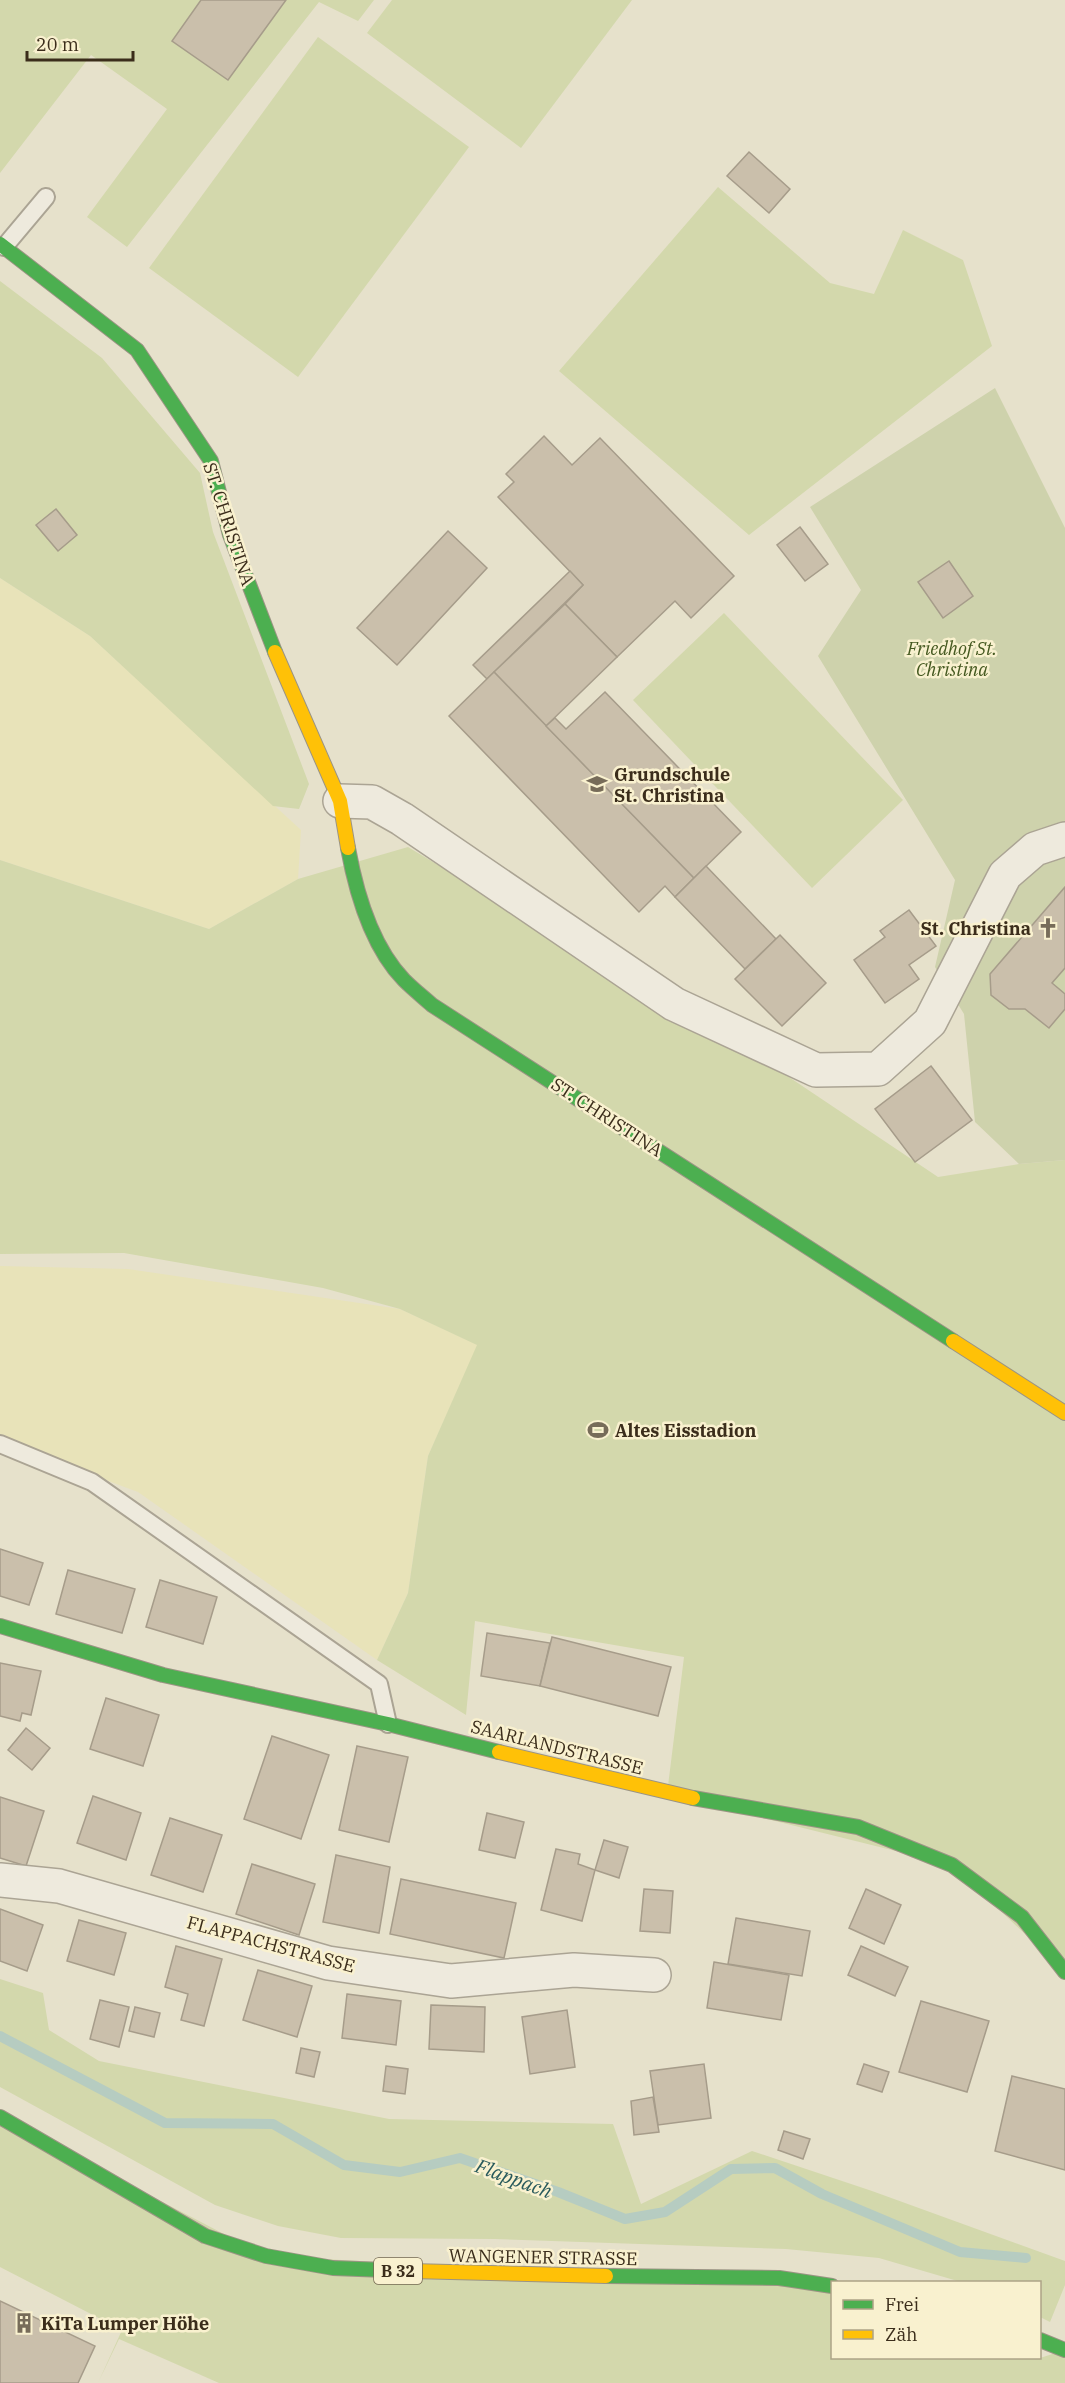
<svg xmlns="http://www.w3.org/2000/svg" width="1065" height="2383" viewBox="0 0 1065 2383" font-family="'IBM Plex Serif',serif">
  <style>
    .farmland { fill: #e8e3b9 }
    .green { fill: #d3d8ac }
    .cemetery { fill: #ced2ac }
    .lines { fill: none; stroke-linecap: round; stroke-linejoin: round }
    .stream { stroke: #b6ccc1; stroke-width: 10 }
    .building { fill: #cabfab; stroke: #a69c8a; stroke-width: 1.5 }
    .lane-casing { stroke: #aba494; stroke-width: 20 }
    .street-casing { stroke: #aba494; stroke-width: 36 }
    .fast-casing { stroke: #9b9484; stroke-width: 16 }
    .slow-casing { stroke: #9b9484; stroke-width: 16 }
    .lane { stroke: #eeeadd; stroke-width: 16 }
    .street { stroke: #eeeadd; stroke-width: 33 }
    .fast { stroke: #4caf50; stroke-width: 14 }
    .slow { stroke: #ffc107; stroke-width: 14 }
    .labels { text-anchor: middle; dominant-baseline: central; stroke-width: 5; stroke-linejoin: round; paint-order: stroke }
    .shield { fill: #f9f1cf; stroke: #746851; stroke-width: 1.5 }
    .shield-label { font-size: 16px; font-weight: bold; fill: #3b2d1b }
    .street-label { font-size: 18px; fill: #3b2d1b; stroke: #f9f1cf }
    .park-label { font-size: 18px; font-style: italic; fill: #455920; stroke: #f9f1cf }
    .poi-label { font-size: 18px; font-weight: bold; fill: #3b2d1b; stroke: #f9f1cf; text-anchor: start }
    .water-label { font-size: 20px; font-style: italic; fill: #295a5c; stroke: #f9f1cf }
  </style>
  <rect width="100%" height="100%" fill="#e6e1cb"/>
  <!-- farmland -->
  <g class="farmland">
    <path d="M0,578L90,636L301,830L298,879L209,929L0,860Z"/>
    <path d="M0,1266L128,1269L400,1309L478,1345L428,1456L408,1593L377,1660L138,1492L0,1441Z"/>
  </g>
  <!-- green -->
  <g class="green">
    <path d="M0,0H374L358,21L319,2L127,247L87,217L167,109L91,55L0,173Z"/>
    <path d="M392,0H632L521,148L367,33Z"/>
    <path d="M318,37L469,147L298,377L149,268Z"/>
    <path d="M718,187L830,283L874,294L903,230L963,260L992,346L749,535L559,371Z"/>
    <path d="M0,281L102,358L200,473L213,532L309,784L299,809L273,806L90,636L0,578Z"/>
    <path d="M724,613L903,800L812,888L633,700Z"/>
    <path d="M408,847L765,1061L938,1177L1019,1164L1065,1160V1972L952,1865L667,1794L684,1657L475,1621L466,1715L377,1660L408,1593L428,1456L477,1345L400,1309L323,1288L124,1253L0,1254V860L209,929L298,879Z"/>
    <path d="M0,1979L43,1993L49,2030L99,2061L389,2119L613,2124L641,2204L752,2151L872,2191L1065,2261V2285L1050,2322L1040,2317V2282H961L879,2258L786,2249L495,2239L341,2238L278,2226L215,2205L0,2087Z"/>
    <path d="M0,2117L266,2256L832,2286V2358H1040L1065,2350V2383H219L119,2339L98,2383L122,2330L0,2267Z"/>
  </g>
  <!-- cemetery -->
  <path class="cemetery" d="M995,388L1065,528V1160L1019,1164L975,1122L964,1014L935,967L955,880L818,656L861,590L810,507Z"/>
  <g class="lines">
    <!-- stream -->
    <path class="stream" d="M0,2036L165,2123L273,2124L344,2165L400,2172L460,2158L558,2192L625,2219L665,2212L731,2169L775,2168L822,2194L960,2252L1026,2258"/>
  </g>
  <!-- building -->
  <g class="building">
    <path d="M201,0H286L228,80L172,41Z"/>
    <path d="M749,152L790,189L769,213L727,176Z"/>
    <path d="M544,436L572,465L600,438L734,576L691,618L675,601L617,657L565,604L583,585L498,497L514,482L506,474Z"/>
    <path d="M56,509L77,535L58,551L36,525Z"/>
    <path d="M800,527L828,564L805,581L777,545Z"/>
    <path d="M448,531L487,568L397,665L357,628Z"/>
    <path d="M949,561L973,596L943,618L918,582Z"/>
    <path d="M570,571L583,585L487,679L473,665Z"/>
    <path d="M565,604L617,657L546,726L494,672Z"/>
    <path d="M494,672L694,878L675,897L665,886L639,912L449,716Z"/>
    <path d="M605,692L741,832L694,878L546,726L555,718L566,729Z"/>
    <path d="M706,866L776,939L745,969L675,897Z"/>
    <path d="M1065,887V968L1052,983L1065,994V1009L1049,1028L1025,1009H1009L991,995L990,974Z"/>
    <path d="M909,910L936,946L909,965L919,979L885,1003L854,960L885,937L880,931Z"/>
    <path d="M780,935L826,983L782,1026L735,979Z"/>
    <path d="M931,1066L972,1120L915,1162L875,1109Z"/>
    <path d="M0,1549L43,1563L29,1605L0,1596Z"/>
    <path d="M68,1570L135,1589L122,1633L56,1614Z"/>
    <path d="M160,1580L217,1597L203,1644L146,1627Z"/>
    <path d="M487,1633L550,1643L540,1686L481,1676Z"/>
    <path d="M552,1637L671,1667L658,1716L540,1686Z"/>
    <path d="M0,1663L41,1671L31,1715L22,1713L20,1721L0,1716Z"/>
    <path d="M106,1698L159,1715L143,1766L90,1749Z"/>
    <path d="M26,1728L50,1748L32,1770L8,1750Z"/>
    <path d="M272,1736L329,1755L301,1839L244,1819Z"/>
    <path d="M357,1746L408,1757L389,1842L339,1830Z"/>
    <path d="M93,1796L141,1813L126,1860L77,1843Z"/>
    <path d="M0,1797L44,1811L26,1866L0,1858Z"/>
    <path d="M487,1813L524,1822L515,1858L479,1850Z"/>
    <path d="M170,1818L222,1835L203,1892L151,1875Z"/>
    <path d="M604,1840L628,1847L619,1878L595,1870Z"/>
    <path d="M556,1849L580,1854L578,1864L595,1870L582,1921L541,1910Z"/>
    <path d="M336,1855L390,1867L379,1933L323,1922Z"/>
    <path d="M252,1864L315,1884L299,1935L236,1914Z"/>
    <path d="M401,1879L516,1903L504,1958L390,1934Z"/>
    <path d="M644,1889L673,1891L670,1933L640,1931Z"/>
    <path d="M866,1889L901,1905L884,1944L849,1928Z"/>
    <path d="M0,1909L43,1925L27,1971L0,1961Z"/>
    <path d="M736,1918L810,1931L802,1976L728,1964Z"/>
    <path d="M79,1920L126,1933L114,1975L67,1961Z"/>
    <path d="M176,1946L222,1959L204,2026L181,2020L188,1994L165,1987Z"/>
    <path d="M861,1946L908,1967L895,1996L848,1975Z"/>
    <path d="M714,1962L789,1975L781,2020L707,2008Z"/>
    <path d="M258,1970L312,1986L297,2037L243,2020Z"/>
    <path d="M347,1994L401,2001L396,2045L342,2038Z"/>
    <path d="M100,2000L129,2007L119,2047L90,2039Z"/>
    <path d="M921,2001L989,2021L967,2092L899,2072Z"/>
    <path d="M431,2005L485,2007L484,2052L429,2049Z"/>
    <path d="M135,2007L160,2013L154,2037L129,2031Z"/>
    <path d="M567,2010L575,2067L530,2074L522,2017Z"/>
    <path d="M301,2048L320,2052L314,2077L296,2073Z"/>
    <path d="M704,2064L711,2118L658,2125L650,2071Z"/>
    <path d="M864,2064L889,2072L882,2092L857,2084Z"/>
    <path d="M386,2066L408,2069L405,2094L383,2091Z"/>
    <path d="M1012,2076L1065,2089V2170L995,2151Z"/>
    <path d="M653,2097L659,2132L634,2135L631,2101Z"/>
    <path d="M784,2131L810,2139L803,2159L778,2150Z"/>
    <path d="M0,2301L95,2346L78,2383H0Z"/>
  </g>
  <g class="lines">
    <!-- lane casing -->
    <g class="lane-casing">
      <g id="lane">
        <path d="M4,247L46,197"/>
        <path d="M0,1444L92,1482L379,1684L388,1724"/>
      </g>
    </g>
    <!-- street casing -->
    <g class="street-casing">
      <g id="street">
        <path d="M340,801L372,802L402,819L674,1004L816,1070L878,1069L930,1022L1005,875L1035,849L1065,839"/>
        <path d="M0,1880L59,1886L328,1963L451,1981L574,1970L654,1975"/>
      </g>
    </g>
    <!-- fast casing -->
    <g class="fast-casing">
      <g id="fast">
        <path d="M0,244L137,350L211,461L230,535L275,652"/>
        <path d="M348,848C356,892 372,947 404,980C413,989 423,997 432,1005L953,1341"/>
        <path d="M0,1626L163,1675L388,1724L499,1752"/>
        <path d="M693,1798L858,1827L952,1865L1022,1917L1065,1972"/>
        <path d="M0,2117L205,2236L266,2256L333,2268L411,2271"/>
        <path d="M606,2276L779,2278L832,2286"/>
        <path d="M1040,2340L1065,2350"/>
      </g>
    </g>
    <!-- slow casing -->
    <g class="slow-casing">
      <g id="slow">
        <path d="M275,652L340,801L348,848"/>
        <path d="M953,1341L1065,1413"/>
        <path d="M499,1752L693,1798"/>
        <path d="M411,2271L606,2276"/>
      </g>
    </g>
    <!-- lane -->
    <use href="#lane" class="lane"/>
    <!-- street -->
    <use href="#street" class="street"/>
    <!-- fast -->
    <use href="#fast" class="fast"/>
    <!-- slow -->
    <use href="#slow" class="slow"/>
  </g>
  <!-- icons -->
  <defs>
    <g id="school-bare" transform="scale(1.62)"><path d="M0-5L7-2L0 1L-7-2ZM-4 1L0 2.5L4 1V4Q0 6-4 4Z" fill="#776c59" stroke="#f9f1cf" stroke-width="2.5" paint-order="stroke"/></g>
    <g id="church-bare" transform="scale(1.62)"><path d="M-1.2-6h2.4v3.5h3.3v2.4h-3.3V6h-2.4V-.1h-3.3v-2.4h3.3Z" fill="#776c59" stroke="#f9f1cf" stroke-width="2.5" paint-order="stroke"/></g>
    <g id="stadium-bare" transform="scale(1.62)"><path d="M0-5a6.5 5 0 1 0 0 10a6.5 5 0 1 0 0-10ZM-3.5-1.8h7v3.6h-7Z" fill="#776c59" stroke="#f9f1cf" stroke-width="2.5" paint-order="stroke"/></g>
    <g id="building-bare" transform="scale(1.62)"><path d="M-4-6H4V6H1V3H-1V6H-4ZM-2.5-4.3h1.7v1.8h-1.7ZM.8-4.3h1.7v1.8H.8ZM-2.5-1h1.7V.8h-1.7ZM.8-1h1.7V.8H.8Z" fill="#776c59" stroke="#f9f1cf" stroke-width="2.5" paint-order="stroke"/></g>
  </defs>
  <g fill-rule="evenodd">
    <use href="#school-bare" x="597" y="784"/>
    <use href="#church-bare" x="1048" y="928"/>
    <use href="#stadium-bare" x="598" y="1430"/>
    <use href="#building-bare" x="24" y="2323"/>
  </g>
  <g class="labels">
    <!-- shield labels -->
    <rect class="shield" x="374" y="2258" width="48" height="26" rx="4.5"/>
    <g class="shield-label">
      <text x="398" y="2271">B 32</text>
    </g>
    <!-- street labels -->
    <g class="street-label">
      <text transform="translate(229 524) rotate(72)">ST. CHRISTINA</text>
      <text transform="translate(607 1117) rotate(33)">ST. CHRISTINA</text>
      <text transform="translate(557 1747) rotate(14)">SAARLANDSTRASSE</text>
      <text transform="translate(271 1944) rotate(15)">FLAPPACHSTRASSE</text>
      <text transform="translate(543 2257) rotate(1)">WANGENER STRASSE</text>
    </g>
    <!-- park labels -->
    <g class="park-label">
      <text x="952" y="648">Friedhof St.<tspan x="952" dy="21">Christina</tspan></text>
    </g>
    <!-- poi labels -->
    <g class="poi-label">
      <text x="614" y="774">Grundschule<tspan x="614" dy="21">St. Christina</tspan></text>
      <text x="1031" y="928" text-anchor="end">St. Christina</text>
      <text x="615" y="1430">Altes Eisstadion</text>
      <text x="41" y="2323">KiTa Lumper Höhe</text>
    </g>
    <!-- water labels -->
    <g class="water-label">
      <text transform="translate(514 2178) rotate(20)">Flappach</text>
    </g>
  </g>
  <!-- legend -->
  <rect x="831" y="2281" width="210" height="78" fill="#f9f1cf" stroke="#ada387" stroke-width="1.5"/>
  <rect x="843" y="2300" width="30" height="9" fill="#4caf50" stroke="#ada387" stroke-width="1.5"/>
  <text x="885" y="2311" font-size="18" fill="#3b2d1b">Frei</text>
  <rect x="843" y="2330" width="30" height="9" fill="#ffc107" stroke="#ada387" stroke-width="1.5"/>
  <text x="885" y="2341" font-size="18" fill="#3b2d1b">Zäh</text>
  <!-- scale -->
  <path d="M27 51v9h106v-9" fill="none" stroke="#3b2d1b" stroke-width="3"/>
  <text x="36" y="51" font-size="18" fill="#3b2d1b" stroke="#f9f1cf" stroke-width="4.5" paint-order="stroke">20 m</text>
</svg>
